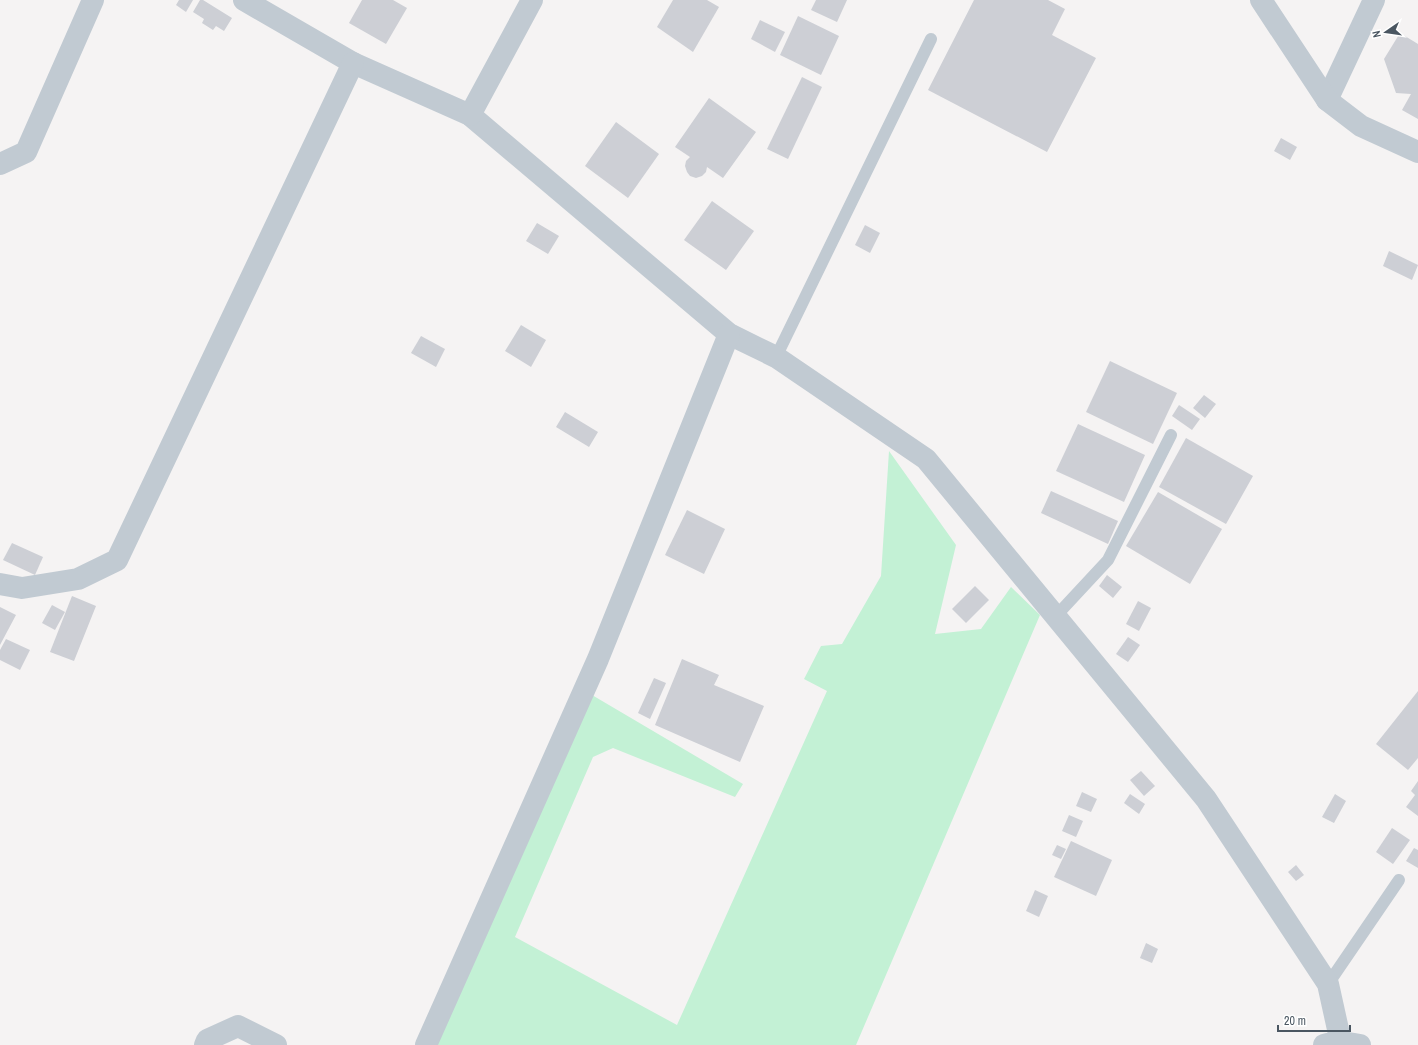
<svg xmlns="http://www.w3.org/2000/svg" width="1418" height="1045" viewBox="0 0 1418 1045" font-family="'Archivo Narrow',sans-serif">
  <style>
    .green { fill: #c3f1d5 }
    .building { fill: #cdcfd5 }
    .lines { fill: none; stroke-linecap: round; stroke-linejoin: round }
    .service { stroke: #c1cad2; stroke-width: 12 }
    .minor { stroke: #c1cad2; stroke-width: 22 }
    .tertiary { stroke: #c1cad2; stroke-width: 22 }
  </style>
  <rect width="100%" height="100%" fill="#f5f3f3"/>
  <!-- green -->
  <path class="green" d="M889,451L956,545L935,634L981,629L1011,587L1040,615L856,1045H435L592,695L743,784L735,797L613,748L593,757L515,937L677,1025L827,691L804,679L821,646L842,644L881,576Z"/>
  <!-- building -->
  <g class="building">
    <path d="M179,0H193L186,12L176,5Z"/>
    <path d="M200,0H203L232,18L224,31L216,26L213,30L202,23L204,19L193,12Z"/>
    <path d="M362,0H393L407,8L386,44L349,23Z"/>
    <path d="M673,0H707L719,7L693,52L657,27Z"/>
    <path d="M816,0H847L837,22L811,10Z"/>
    <path d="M974,0H1048L1065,9L1052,35L1096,58L1047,152L928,90Z"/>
    <path d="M798,16L839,36L821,75L780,55Z"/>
    <path d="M760,20L785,32L775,52L751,39Z"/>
    <path d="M1400,33L1418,44V119L1402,110L1411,94L1396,93L1384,59Z"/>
    <path d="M802,77L822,87L788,159L767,149Z"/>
    <path d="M709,98L756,132L723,178L707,167L706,172L702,176L696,178L690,176L687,172L685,166L686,161L690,157L675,147Z"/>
    <path d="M616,122L659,154L628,198L585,166Z"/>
    <path d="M1281,138L1297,147L1290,160L1274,151Z"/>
    <path d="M712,201L754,231L726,270L684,240Z"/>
    <path d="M537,223L559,236L548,254L526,241Z"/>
    <path d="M865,225L880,233L870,253L855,245Z"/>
    <path d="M1389,251L1418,265L1412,280L1383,266Z"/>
    <path d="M521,325L546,340L531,367L505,351Z"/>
    <path d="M421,336L445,349L436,367L411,353Z"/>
    <path d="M1110,361L1177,393L1153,444L1086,412Z"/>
    <path d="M1204,395L1216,404L1205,418L1193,408Z"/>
    <path d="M1179,405L1200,419L1192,430L1172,416Z"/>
    <path d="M565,412L598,432L589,447L556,427Z"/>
    <path d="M1078,424L1145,455L1124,502L1056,471Z"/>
    <path d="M1186,438L1253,476L1226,524L1159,487Z"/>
    <path d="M1051,491L1118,521L1108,544L1041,513Z"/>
    <path d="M1158,492L1222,529L1190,584L1126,546Z"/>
    <path d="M687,510L725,529L704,574L665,555Z"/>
    <path d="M12,543L43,557L35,575L3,560Z"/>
    <path d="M1107,575L1122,587L1113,598L1099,586Z"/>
    <path d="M975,586L989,600L966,623L952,609Z"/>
    <path d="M72,596L96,606L74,661L50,652Z"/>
    <path d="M1138,601L1151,608L1139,631L1126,624Z"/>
    <path d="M52,605L65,612L55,630L42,623Z"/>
    <path d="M0,607L16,615L0,645Z"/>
    <path d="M1128,637L1140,645L1128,662L1116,654Z"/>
    <path d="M6,639L30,650L20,670L0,660V650Z"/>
    <path d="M682,659L719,675L714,685L764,706L740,762L655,725Z"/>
    <path d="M654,678L666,683L650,719L638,713Z"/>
    <path d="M1418,691V758L1408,770L1376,744Z"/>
    <path d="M1141,771L1155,786L1144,796L1130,780Z"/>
    <path d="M1418,781V816L1406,807L1415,795L1411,791Z"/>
    <path d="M1082,792L1097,799L1091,812L1076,806Z"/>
    <path d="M1130,794L1145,804L1139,814L1124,803Z"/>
    <path d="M1335,794L1346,801L1334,823L1322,817Z"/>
    <path d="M1069,815L1083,821L1076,837L1062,831Z"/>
    <path d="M1392,828L1410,840L1393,864L1376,852Z"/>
    <path d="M1071,841L1112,860L1096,896L1054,877Z"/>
    <path d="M1057,845L1066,849L1061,859L1052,855Z"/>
    <path d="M1414,848L1418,850V868L1406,861Z"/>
    <path d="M1296,865L1304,875L1296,881L1288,872Z"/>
    <path d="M1035,890L1048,896L1039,917L1026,911Z"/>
    <path d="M1146,943L1158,949L1152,963L1140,958Z"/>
  </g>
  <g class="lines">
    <!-- service -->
    <g class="service">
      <path d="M776,357L931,39"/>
      <path d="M1055,617L1108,560L1171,435"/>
      <path d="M1328,984L1399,880"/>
    </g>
    <!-- minor -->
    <g class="minor">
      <path d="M244,0L353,63L470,115L729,334L776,357L926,459L1206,799L1328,984L1341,1043"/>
      <path d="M1327,100L1374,0"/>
      <path d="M470,115L532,0"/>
      <path d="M0,164L26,152L93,0"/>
      <path d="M0,584L22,588L78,579L117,560L353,63"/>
      <path d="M205,1045L207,1040L238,1026L276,1045"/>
      <path d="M426,1045L598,659L729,334"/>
    </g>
    <!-- tertiary -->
    <g class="tertiary">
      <path d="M1261,0L1327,100L1361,126L1418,152"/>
      <path d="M1324,1045C1336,1041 1349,1043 1360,1045"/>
    </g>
  </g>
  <!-- north arrow -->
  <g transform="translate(1386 32) rotate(257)" stroke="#ffffff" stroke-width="3" paint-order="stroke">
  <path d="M0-3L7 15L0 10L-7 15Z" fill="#4a5661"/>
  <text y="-6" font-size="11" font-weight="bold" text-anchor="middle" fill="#4a5661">N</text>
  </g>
  <!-- scale -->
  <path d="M1278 1025v6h72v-6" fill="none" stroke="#4a5661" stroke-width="2"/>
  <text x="1284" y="1025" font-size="12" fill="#4a5661" stroke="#ffffff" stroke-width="3" paint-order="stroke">20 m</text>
</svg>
